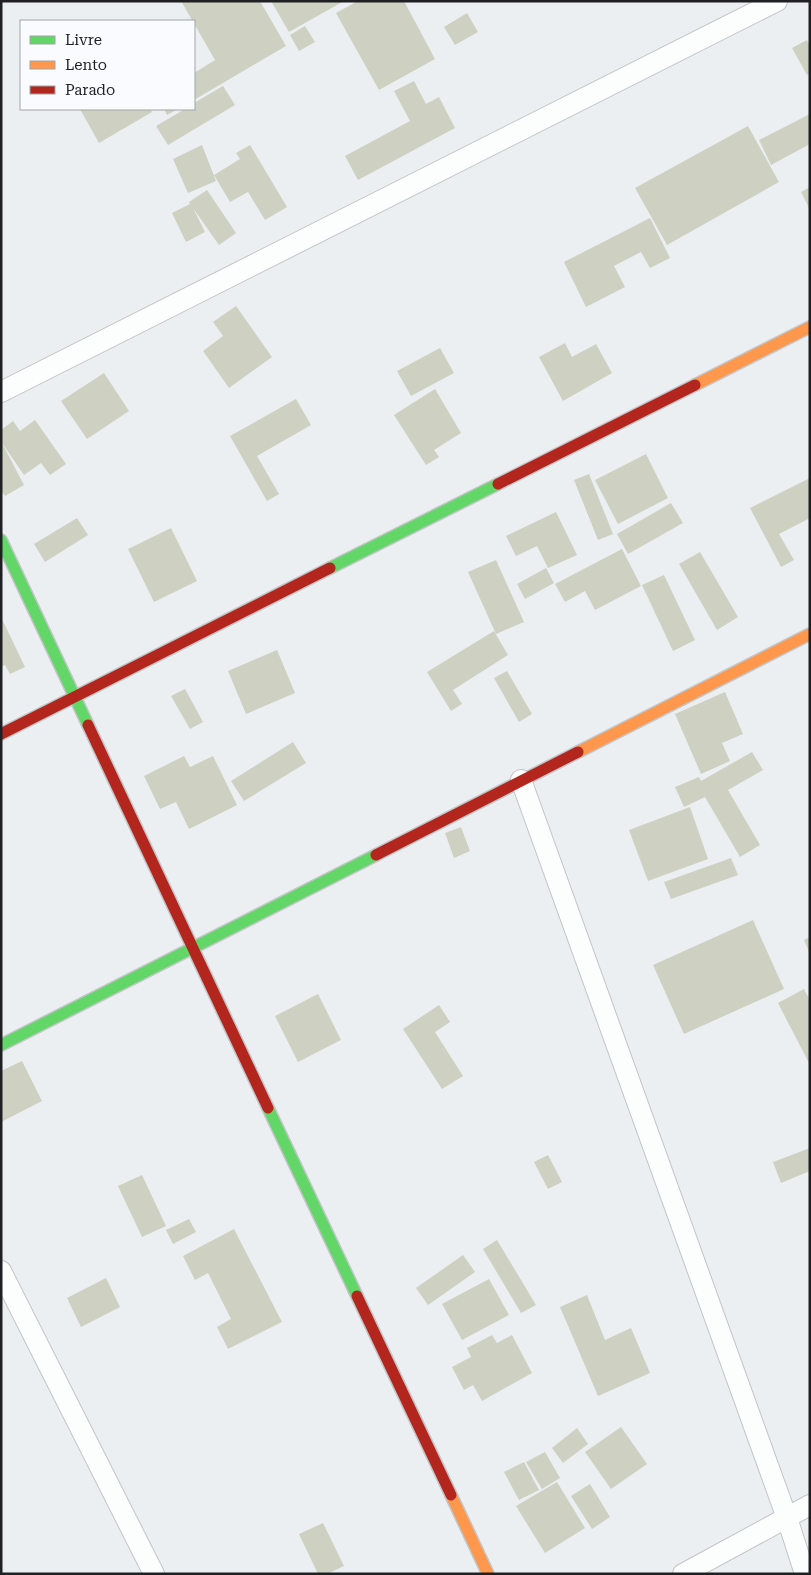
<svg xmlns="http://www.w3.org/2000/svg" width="811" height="1575" viewBox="0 0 811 1575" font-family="'Roboto Serif',serif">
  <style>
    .building { fill: #ced0c1 }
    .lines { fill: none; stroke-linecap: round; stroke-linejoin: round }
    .street-casing { stroke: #c2c5c7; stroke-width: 22 }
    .fast-casing { stroke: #c2c5c7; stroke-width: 14 }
    .slow-casing { stroke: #c2c5c7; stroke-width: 14 }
    .jam-casing { stroke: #c2c5c7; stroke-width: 14 }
    .street { stroke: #fcfdfd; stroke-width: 20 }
    .fast { stroke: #63d668; stroke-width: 11 }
    .slow { stroke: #ff974d; stroke-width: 11 }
    .jam { stroke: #b3261e; stroke-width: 11 }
  </style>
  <rect width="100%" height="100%" fill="#eceff2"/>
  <!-- building -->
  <g class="building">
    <path d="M181,1H260L286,46L194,100V73L215,60Z"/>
    <path d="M271,1H344L289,32Z"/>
    <path d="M358,1H404L435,59L379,90L336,13Z"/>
    <path d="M467,13L478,32L455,45L444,27Z"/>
    <path d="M305,26L315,42L299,51L290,35Z"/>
    <path d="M807,40L810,46V73L807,75L792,48Z"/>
    <path d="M414,81L426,104L439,97L455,128L358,180L345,156L410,121L394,91Z"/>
    <path d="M223,86L235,105L168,145L156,126L185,109H194V103Z"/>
    <path d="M80,109H150L152,112L99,143Z"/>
    <path d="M164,109H178L167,115Z"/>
    <path d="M810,114V144L771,165L759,140Z"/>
    <path d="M748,126L779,182L667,245L635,188Z"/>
    <path d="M202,145L216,181L188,193L173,159Z"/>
    <path d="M250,145L287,207L265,220L248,192L230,202L214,175L240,159L236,153Z"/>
    <path d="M810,187V210L801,192Z"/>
    <path d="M207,190L236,233L219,245L193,208L205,232L186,242L172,213L190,204L189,202Z"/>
    <path d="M650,218L670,258L650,268L641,252L614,266L625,287L586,307L564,262Z"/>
    <path d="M236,306L272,357L229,388L203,351L223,336L213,322Z"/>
    <path d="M565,343L572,357L596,344L612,373L563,401L539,357Z"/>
    <path d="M440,348L454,373L411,396L397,371Z"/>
    <path d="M104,373L129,411L87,439L61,401Z"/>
    <path d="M435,389L461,433L434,450L439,457L426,465L394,415Z"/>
    <path d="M296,399L311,425L257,456L279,494L267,501L230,436Z"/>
    <path d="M35,420L66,464L50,475L41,463L24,475L2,443L24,485L5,496L1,490V430L13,421L20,431Z"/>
    <path d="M646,454L668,498L618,524L595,480Z"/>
    <path d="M589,474L613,534L598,540L574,480Z"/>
    <path d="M810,478V518L779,534L794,560L781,567L750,508Z"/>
    <path d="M671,503L683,523L628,554L617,534Z"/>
    <path d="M556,512L577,555L548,568L537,546L516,556L506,536Z"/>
    <path d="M77,518L88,535L45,562L34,544Z"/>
    <path d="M171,528L197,581L154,602L128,549Z"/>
    <path d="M622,549L641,586L595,610L585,591L565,602L555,584Z"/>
    <path d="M700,552L738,617L717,630L679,564Z"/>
    <path d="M496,560L524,622L496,634L468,572Z"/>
    <path d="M546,568L554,583L525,599L517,584Z"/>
    <path d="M664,575L695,640L673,651L642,585Z"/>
    <path d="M1,617L25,667L10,674L5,665L1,667Z"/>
    <path d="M494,631L508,655L453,690L462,704L451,711L427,672Z"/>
    <path d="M277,650L295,693L246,714L228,671Z"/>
    <path d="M507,671L532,714L519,722L494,678Z"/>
    <path d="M185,689L203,722L190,729L171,696Z"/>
    <path d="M725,692L743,734L722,743L730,761L701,774L675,714Z"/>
    <path d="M293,742L306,763L244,801L231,781Z"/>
    <path d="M752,752L763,770L728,790L760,845L740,857L705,797L684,807L675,787L699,777L701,781Z"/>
    <path d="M184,756L190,767L213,756L237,805L189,829L176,802L160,809L144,776Z"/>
    <path d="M690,807L708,859L648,881L629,830Z"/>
    <path d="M461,827L470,851L454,858L445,833Z"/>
    <path d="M731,858L738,875L671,899L664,882Z"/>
    <path d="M753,920L784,989L684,1034L653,965Z"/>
    <path d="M810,937V954L804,940Z"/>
    <path d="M804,989L810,1001V1065L778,1003Z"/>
    <path d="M318,994L341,1040L298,1062L275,1016Z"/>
    <path d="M439,1005L450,1022L435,1032L463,1076L442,1089L403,1029Z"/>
    <path d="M22,1061L42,1101L1,1122V1071Z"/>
    <path d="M810,1148V1171L781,1183L773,1162Z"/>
    <path d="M548,1155L562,1182L548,1189L534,1162Z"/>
    <path d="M142,1175L166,1226L142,1237L118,1186Z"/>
    <path d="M189,1219L196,1232L173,1244L166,1230Z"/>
    <path d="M234,1229L282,1322L228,1349L217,1327L231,1319L208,1273L195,1280L183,1256Z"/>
    <path d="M497,1240L536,1305L521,1313L483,1249Z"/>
    <path d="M463,1255L475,1272L428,1305L416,1288Z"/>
    <path d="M106,1278L120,1307L81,1327L67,1298Z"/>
    <path d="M489,1279L509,1315L462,1340L442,1304Z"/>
    <path d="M587,1295L605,1340L631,1328L650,1373L598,1396L560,1307Z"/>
    <path d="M492,1335L497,1343L512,1335L532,1373L482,1401L473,1385L464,1390L452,1367L471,1357L467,1348Z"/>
    <path d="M621,1427L647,1464L611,1489L585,1452Z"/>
    <path d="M577,1428L588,1444L563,1463L552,1448Z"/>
    <path d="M545,1452L560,1478L542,1489L526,1462Z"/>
    <path d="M524,1462L539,1490L519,1500L504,1472Z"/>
    <path d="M557,1482L585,1528L545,1553L516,1506Z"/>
    <path d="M590,1484L610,1517L592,1529L571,1496Z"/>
    <path d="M323,1523L344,1566L327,1574H318L299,1534Z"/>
  </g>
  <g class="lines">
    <!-- street casing -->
    <g class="street-casing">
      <g id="street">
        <path d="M1,392L777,1"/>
        <path d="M521,780L787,1518L805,1574"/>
        <path d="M1,1271L154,1574"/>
        <path d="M683,1574L810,1505"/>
      </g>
    </g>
    <!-- fast casing -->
    <g class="fast-casing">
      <g id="fast">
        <path d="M1,540L88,725"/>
        <path d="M330,568L498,484"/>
        <path d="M1,1045L376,855"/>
        <path d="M268,1108L357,1296"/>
      </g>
    </g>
    <!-- slow casing -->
    <g class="slow-casing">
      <g id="slow">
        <path d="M695,385L810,327"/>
        <path d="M578,752L810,634"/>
        <path d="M451,1495L488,1574"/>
      </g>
    </g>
    <!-- jam casing -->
    <g class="jam-casing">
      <g id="jam">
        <path d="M498,484L695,385"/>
        <path d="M88,725L268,1108"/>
        <path d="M1,734L330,568"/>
        <path d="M376,855L578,752"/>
        <path d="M357,1296L451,1495"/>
      </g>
    </g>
    <!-- street -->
    <use href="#street" class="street"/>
    <!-- fast -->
    <use href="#fast" class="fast"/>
    <!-- slow -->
    <use href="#slow" class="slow"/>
    <!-- jam -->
    <use href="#jam" class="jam"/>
  </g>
  <!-- border -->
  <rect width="811" height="1575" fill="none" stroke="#1e2022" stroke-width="5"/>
  <!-- legend -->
  <rect x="20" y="20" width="175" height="90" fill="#f9fbff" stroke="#a1a3a7"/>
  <rect x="30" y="36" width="25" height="8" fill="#63d668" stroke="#a1a3a7"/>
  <text x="65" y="45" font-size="15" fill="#1e2022">Livre</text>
  <rect x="30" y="61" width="25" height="8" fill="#ff974d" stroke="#a1a3a7"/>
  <text x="65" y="70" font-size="15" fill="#1e2022">Lento</text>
  <rect x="30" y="86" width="25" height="8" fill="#b3261e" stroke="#a1a3a7"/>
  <text x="65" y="95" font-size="15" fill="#1e2022">Parado</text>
</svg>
